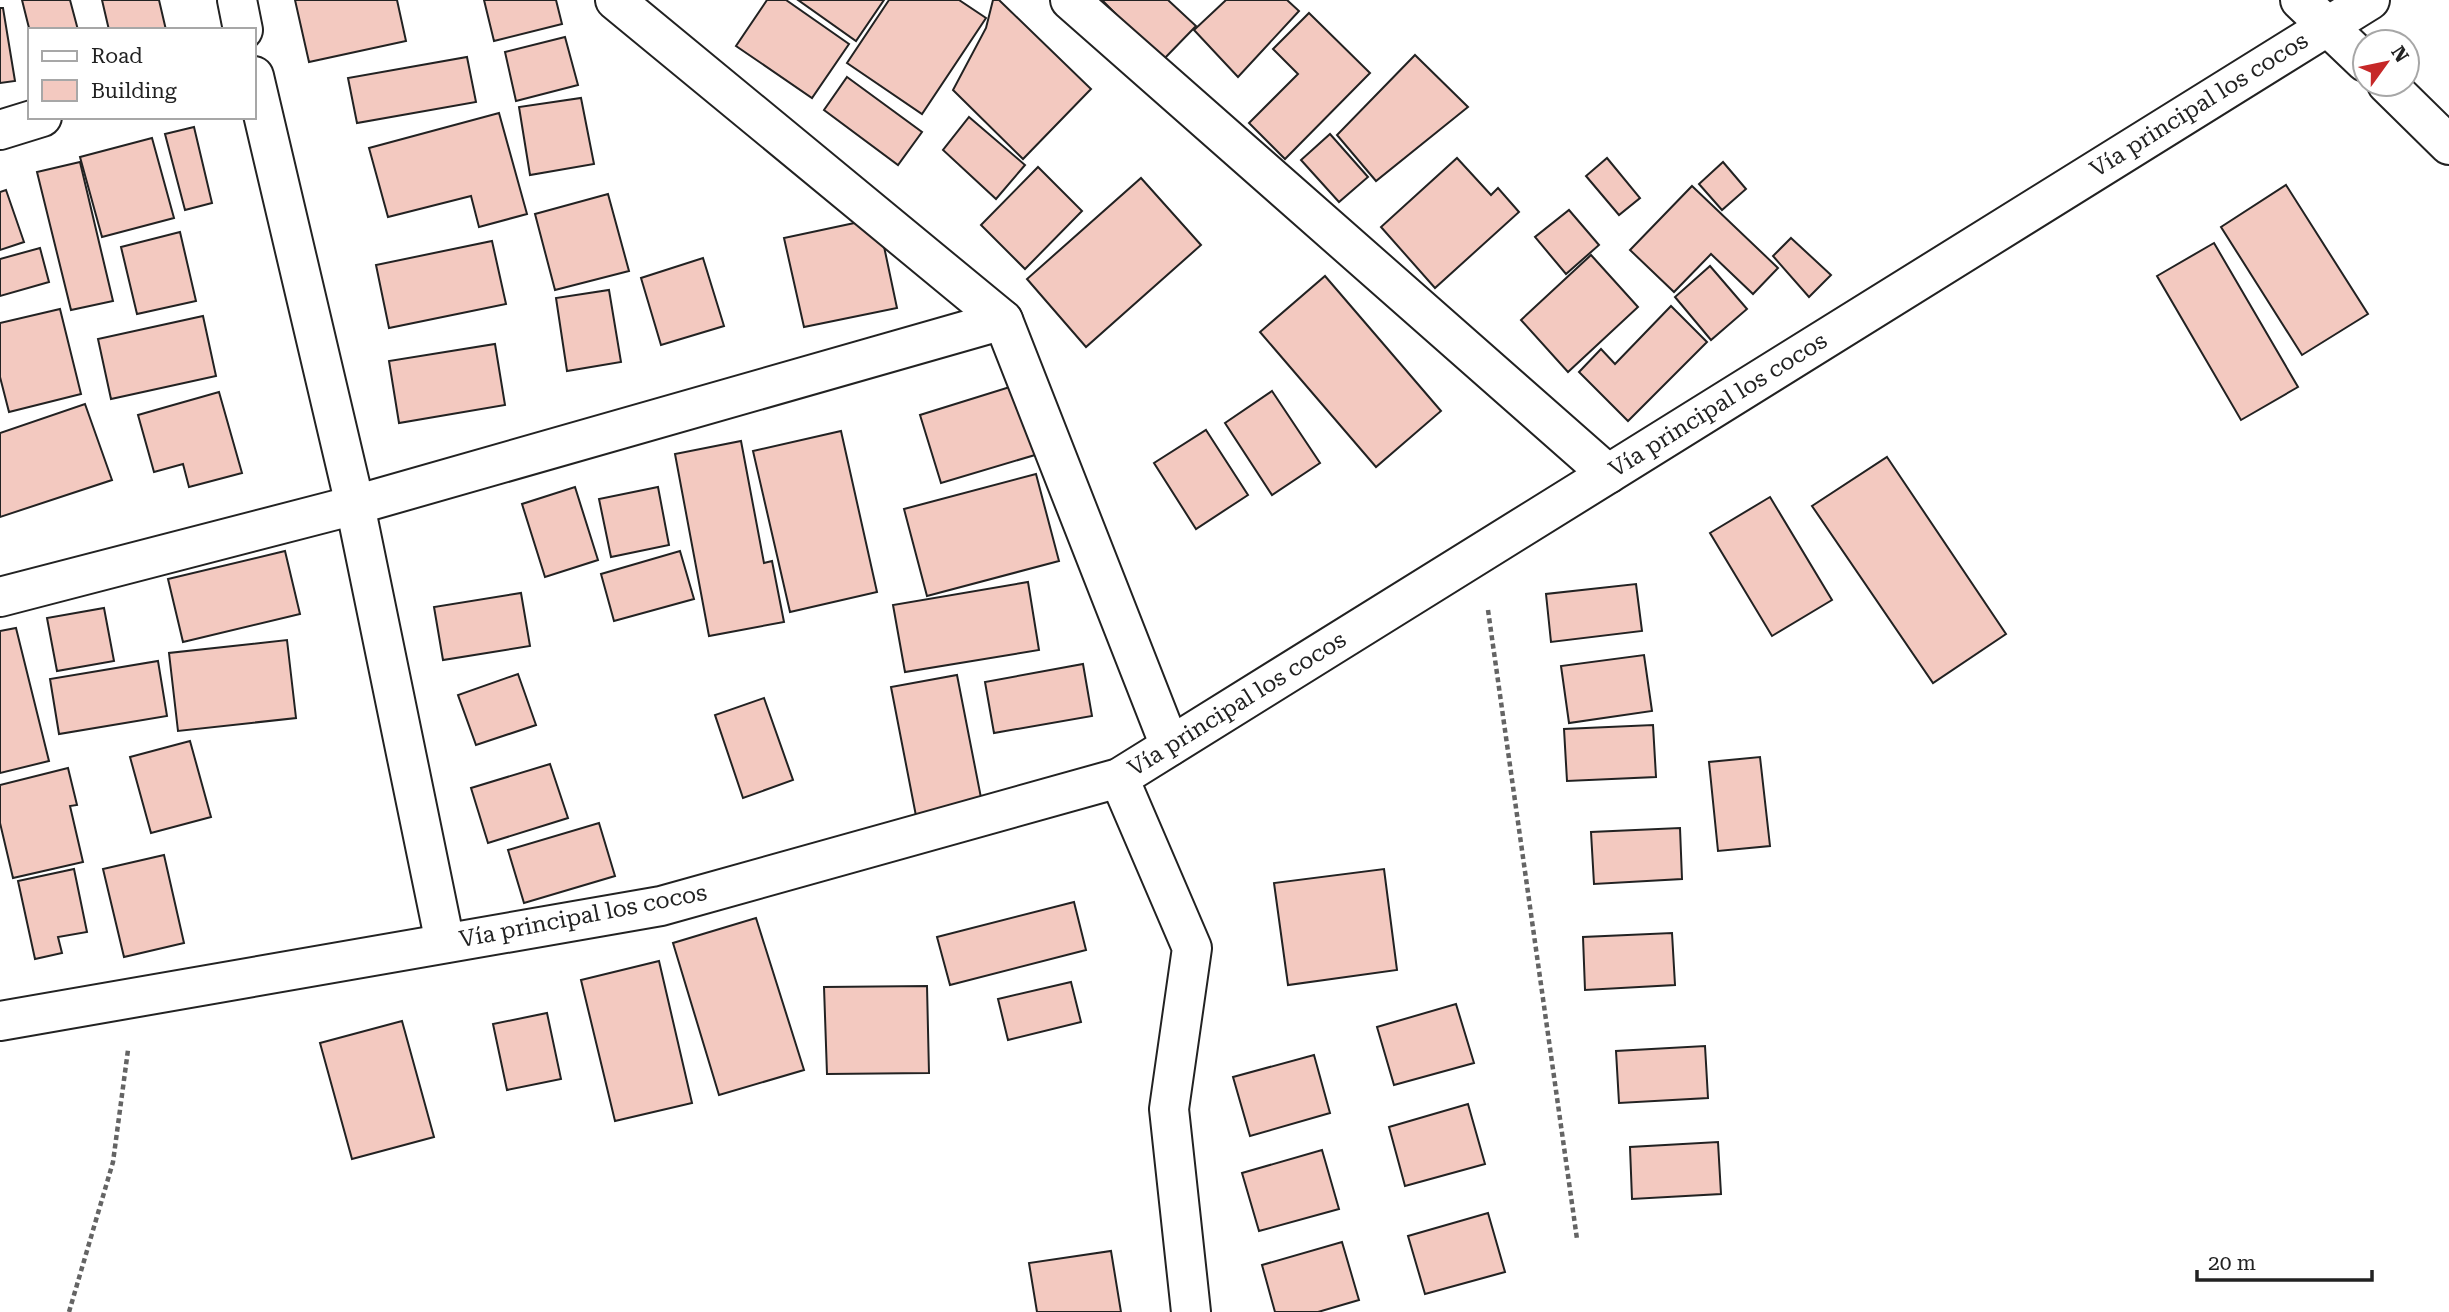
<svg xmlns="http://www.w3.org/2000/svg" width="2449" height="1312" viewBox="0 0 2449 1312" font-family="'Roboto Serif',serif">
  <style>
    .building { fill: #f3c9c0; stroke: #222; stroke-width: 2 }
    .lines { fill: none; stroke-linecap: round; stroke-linejoin: round }
    .street-casing { stroke: #222; stroke-width: 42 }
    .secondary-casing { stroke: #222; stroke-width: 42 }
    .path { stroke: #646464; stroke-width: 4.5; stroke-dasharray: 5 3.5; stroke-linecap: butt }
    .street { stroke: #fff; stroke-width: 38 }
    .secondary { stroke: #fff; stroke-width: 38 }
    .labels { text-anchor: middle; dominant-baseline: central; stroke-width: 5; stroke-linejoin: round; paint-order: stroke }
    .street-label { font-size: 23px; fill: #222; stroke: #fff }
  </style>
  <rect width="100%" height="100%" fill="#fff"/>
  <!-- building -->
  <g class="building">
    <path d="M22,0H70L78,30H30V32Z"/>
    <path d="M102,0H159L166,30H109Z"/>
    <path d="M295,0H397L406,41L309,62Z"/>
    <path d="M484,0H556L562,24L494,41Z"/>
    <path d="M767,0H786L849,44L812,98L736,46Z"/>
    <path d="M798,0H884L856,41Z"/>
    <path d="M889,0H959L986,18L922,114L847,63Z"/>
    <path d="M993,0H999L1091,89L1023,159L953,90L986,28Z"/>
    <path d="M1102,0H1168L1196,26L1162,61Z"/>
    <path d="M1226,0H1287L1299,11L1238,77L1194,30Z"/>
    <path d="M0,8H3L15,81L0,83Z"/>
    <path d="M1309,13L1370,73L1285,159L1249,123L1298,74L1273,49Z"/>
    <path d="M565,37L578,85L516,101L505,52Z"/>
    <path d="M1415,55L1468,107L1376,181L1337,135Z"/>
    <path d="M467,57L476,102L357,123L348,78Z"/>
    <path d="M847,77L922,132L898,165L824,110Z"/>
    <path d="M581,98L594,164L530,175L519,107Z"/>
    <path d="M499,113L527,214L479,227L471,196L388,217L369,148Z"/>
    <path d="M969,117L1025,165L996,199L943,150Z"/>
    <path d="M194,127L212,203L185,210L165,134Z"/>
    <path d="M1330,134L1368,177L1339,202L1301,160Z"/>
    <path d="M152,138L174,218L102,237L80,157Z"/>
    <path d="M1457,158L1491,195L1498,188L1519,212L1435,288L1381,227Z"/>
    <path d="M1607,158L1640,198L1619,215L1586,176Z"/>
    <path d="M80,162L113,301L71,310L37,172Z"/>
    <path d="M1723,162L1746,189L1722,210L1699,184Z"/>
    <path d="M1038,167L1082,211L1025,269L981,225Z"/>
    <path d="M1141,178L1201,245L1086,347L1027,279Z"/>
    <path d="M2286,185L2368,314L2302,355L2221,227Z"/>
    <path d="M1692,186L1778,268L1753,294L1711,254L1674,292L1630,250Z"/>
    <path d="M6,190L24,242L0,250V192Z"/>
    <path d="M608,194L629,271L555,290L535,214Z"/>
    <path d="M1569,210L1599,245L1566,274L1535,237Z"/>
    <path d="M878,218L897,308L804,327L784,238Z"/>
    <path d="M180,232L196,301L137,314L121,247Z"/>
    <path d="M1791,238L1831,275L1809,297L1773,256Z"/>
    <path d="M492,241L506,304L389,328L376,265Z"/>
    <path d="M2214,243L2298,387L2241,420L2157,276Z"/>
    <path d="M40,248L49,282L0,296V259Z"/>
    <path d="M1591,255L1638,307L1568,372L1521,320Z"/>
    <path d="M703,258L724,326L661,345L641,278Z"/>
    <path d="M1710,266L1747,309L1711,340L1675,297Z"/>
    <path d="M1325,276L1441,411L1376,467L1260,332Z"/>
    <path d="M609,290L621,362L567,371L556,298Z"/>
    <path d="M1671,306L1707,342L1628,421L1579,372L1601,349L1615,364Z"/>
    <path d="M60,309L81,394L9,412L0,377V323Z"/>
    <path d="M203,316L216,376L111,399L98,339Z"/>
    <path d="M495,344L505,405L399,423L389,361Z"/>
    <path d="M1013,386L1035,455L941,483L920,415Z"/>
    <path d="M1272,391L1320,463L1272,495L1225,423Z"/>
    <path d="M219,392L242,473L189,487L183,464L154,472L138,415Z"/>
    <path d="M85,404L112,480L0,517V433Z"/>
    <path d="M1206,430L1248,495L1196,529L1154,463Z"/>
    <path d="M841,431L877,592L790,612L753,451Z"/>
    <path d="M741,441L764,563L772,561L784,622L709,636L675,454Z"/>
    <path d="M1887,457L2006,634L1933,683L1812,506Z"/>
    <path d="M1036,474L1059,561L927,596L904,509Z"/>
    <path d="M575,487L598,560L545,577L522,504Z"/>
    <path d="M658,487L669,545L611,557L599,499Z"/>
    <path d="M1770,497L1832,600L1772,636L1710,533Z"/>
    <path d="M285,551L300,614L183,642L168,579Z"/>
    <path d="M680,551L694,599L614,621L601,574Z"/>
    <path d="M1028,582L1039,650L905,672L893,605Z"/>
    <path d="M1636,584L1642,631L1551,642L1546,594Z"/>
    <path d="M521,593L530,646L443,660L434,607Z"/>
    <path d="M104,608L114,661L57,671L47,618Z"/>
    <path d="M16,628L49,761L0,773V631Z"/>
    <path d="M287,640L296,718L178,731L169,653Z"/>
    <path d="M1644,655L1652,711L1569,723L1561,666Z"/>
    <path d="M158,661L167,716L59,734L50,679Z"/>
    <path d="M1083,664L1092,716L994,733L985,682Z"/>
    <path d="M518,674L536,725L476,745L458,695Z"/>
    <path d="M957,675L983,808L917,821L891,687Z"/>
    <path d="M764,698L793,780L743,798L715,715Z"/>
    <path d="M1653,725L1656,777L1567,781L1564,729Z"/>
    <path d="M190,741L211,817L151,833L130,757Z"/>
    <path d="M1760,757L1770,846L1718,851L1709,762Z"/>
    <path d="M550,764L568,818L488,843L471,788Z"/>
    <path d="M68,768L77,805L70,806L83,862L13,878L0,823V785Z"/>
    <path d="M599,823L615,876L524,903L508,850Z"/>
    <path d="M1680,828L1682,879L1594,884L1591,832Z"/>
    <path d="M164,855L184,943L124,957L103,869Z"/>
    <path d="M74,869L87,932L58,937L62,953L35,959L18,881Z"/>
    <path d="M1384,869L1397,970L1288,985L1274,883Z"/>
    <path d="M1074,902L1086,950L950,985L937,937Z"/>
    <path d="M756,918L804,1070L719,1095L673,943Z"/>
    <path d="M1672,933L1675,985L1585,990L1583,937Z"/>
    <path d="M659,961L692,1103L615,1121L581,980Z"/>
    <path d="M1071,982L1081,1022L1008,1040L998,999Z"/>
    <path d="M927,986L929,1073L827,1074L824,987Z"/>
    <path d="M1456,1004L1474,1063L1394,1085L1377,1027Z"/>
    <path d="M547,1013L561,1079L507,1090L493,1024Z"/>
    <path d="M402,1021L434,1137L352,1159L320,1043Z"/>
    <path d="M1705,1046L1708,1098L1619,1103L1616,1051Z"/>
    <path d="M1314,1055L1330,1113L1250,1136L1233,1077Z"/>
    <path d="M1468,1104L1485,1164L1405,1186L1389,1127Z"/>
    <path d="M1718,1142L1721,1194L1632,1199L1630,1147Z"/>
    <path d="M1322,1150L1339,1209L1259,1231L1242,1173Z"/>
    <path d="M1488,1213L1505,1272L1425,1294L1408,1236Z"/>
    <path d="M1342,1242L1359,1300L1318,1312H1275L1262,1265Z"/>
    <path d="M1111,1251L1121,1312H1037L1029,1263Z"/>
  </g>
  <g class="lines">
    <!-- street casing -->
    <g class="street-casing">
      <g id="street">
        <path d="M237,0L243,30"/>
        <path d="M615,0L1003,320L1170,746"/>
        <path d="M1070,0L1608,474"/>
        <path d="M2300,0L2365,62"/>
        <path d="M254,76L355,505L445,943"/>
        <path d="M2387,84L2449,145"/>
        <path d="M0,130L42,117"/>
        <path d="M0,597L355,505L1003,320"/>
        <path d="M1119,778L1192,948L1169,1109L1191,1312"/>
      </g>
    </g>
    <!-- secondary casing -->
    <g class="secondary-casing">
      <path id="secondary" d="M0,1021L661,906L1119,778L2370,0"/>
    </g>
    <!-- path -->
    <g class="path">
      <path d="M1488,610L1577,1239"/>
      <path d="M69,1312L113,1162L128,1050"/>
    </g>
    <!-- street -->
    <use href="#street" class="street"/>
    <!-- secondary -->
    <use href="#secondary" class="secondary"/>
  </g>
  <g class="labels">
    <!-- street labels -->
    <g class="street-label">
      <text transform="translate(2199 105) rotate(-32)">Vía principal los cocos</text>
      <text transform="translate(1718 405) rotate(-32)">Vía principal los cocos</text>
      <text transform="translate(1237 704) rotate(-32)">Vía principal los cocos</text>
      <text transform="translate(583 916) rotate(-11)">Vía principal los cocos</text>
    </g>
  </g>
  <!-- legend -->
  <rect x="28" y="28" width="228" height="91" fill="#ffffff" stroke="#a7a7a7" stroke-width="2"/>
  <rect x="42" y="51" width="35" height="10" fill="#ffffff" stroke="#a7a7a7" stroke-width="2"/>
  <text x="91" y="63" font-size="21" fill="#222222">Road</text>
  <rect x="42" y="80" width="35" height="21" fill="#f3c9c0" stroke="#a7a7a7" stroke-width="2"/>
  <text x="91" y="98" font-size="21" fill="#222222">Building</text>
  <!-- north arrow -->
  <g transform="translate(2386 63) rotate(57)"><circle r="33" fill="#ffffff" stroke="#a7a7a7" stroke-width="2"/>
  <path d="M0-5L12 26L0 18L-12 26Z" fill="#c62828"/>
  <text y="-10" font-size="19" font-weight="bold" text-anchor="middle" fill="#222222">N</text>
  </g>
  <!-- scale -->
  <path d="M2197 1270v10h175v-10" fill="none" stroke="#222222" stroke-width="3.5"/>
  <text x="2208" y="1270" font-size="21" fill="#222222" stroke="#ffffff" stroke-width="5" paint-order="stroke">20 m</text>
</svg>
